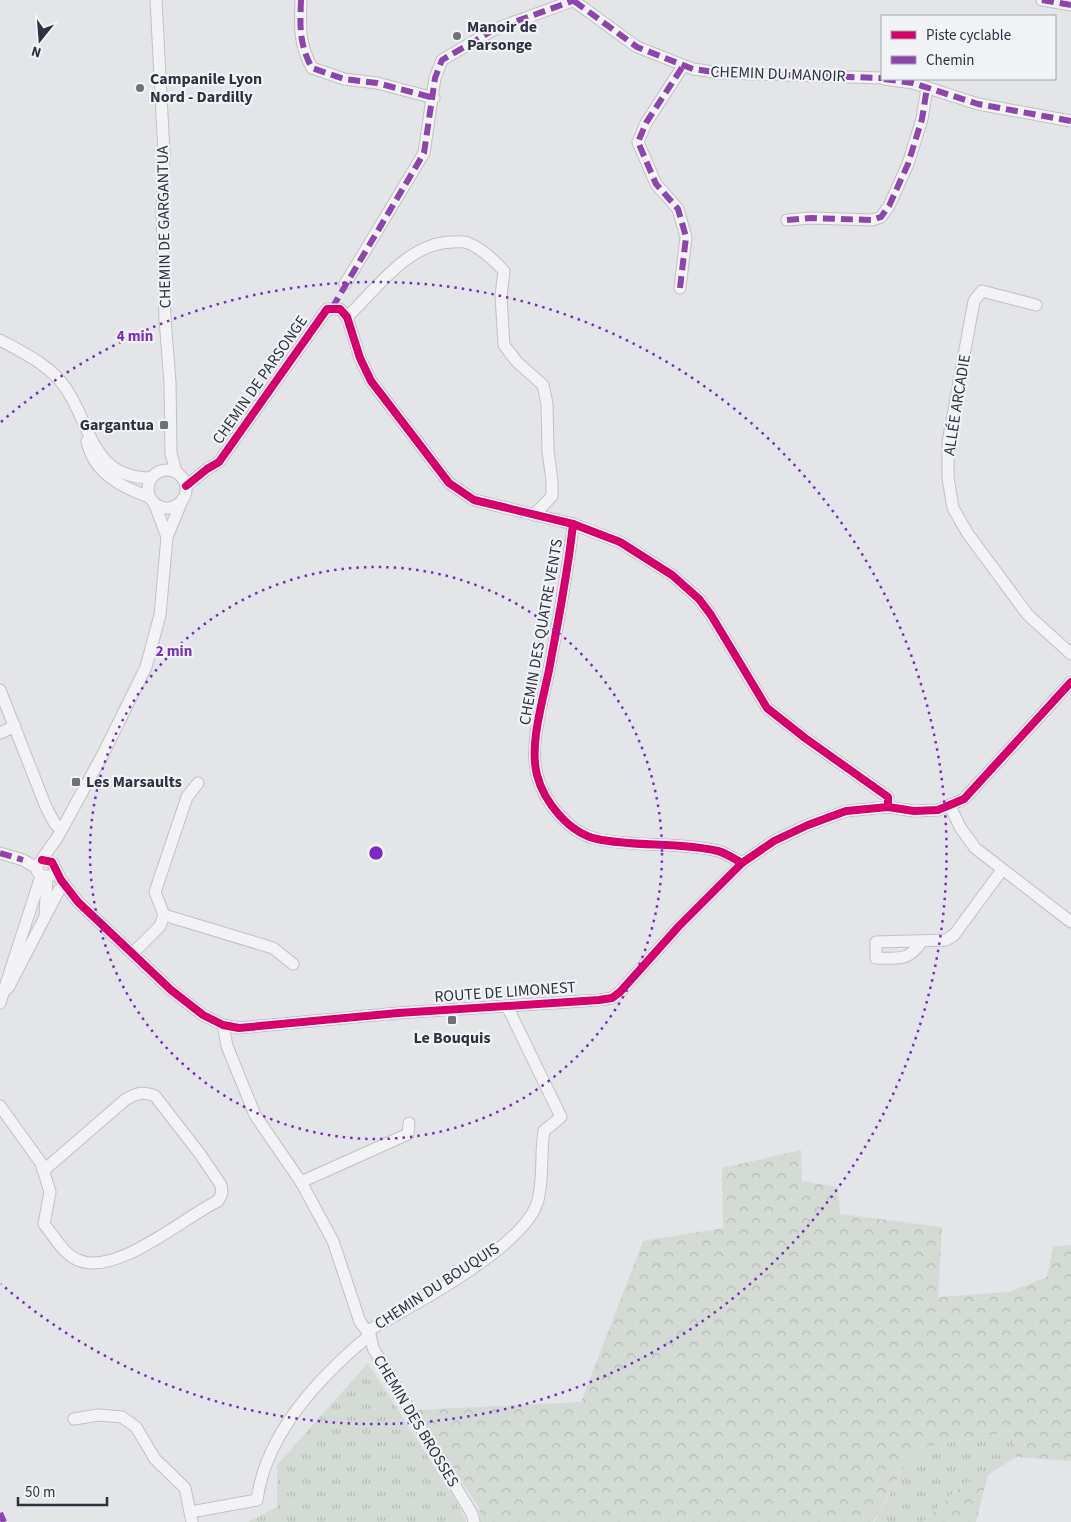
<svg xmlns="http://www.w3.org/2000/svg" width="1071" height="1522" viewBox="0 0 1071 1522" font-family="'Source Sans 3',sans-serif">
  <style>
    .grass { fill: url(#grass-tufts) }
    .forest { fill: url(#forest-crowns) }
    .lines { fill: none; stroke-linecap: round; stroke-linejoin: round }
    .minor-casing { stroke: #c0c2c4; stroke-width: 13 }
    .minor { stroke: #f3f3f5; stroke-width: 11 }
    .quiet { stroke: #8e44ad; stroke-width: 6; stroke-dasharray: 12 6; stroke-linecap: butt }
    .cycleway-casing { stroke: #f2f3f7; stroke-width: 11 }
    .cycleway { stroke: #d6006c; stroke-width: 8 }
    .ring { fill: none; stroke: #7b2cbf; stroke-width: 2.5; stroke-dasharray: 2.5 5 }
    .poi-dot { fill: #6c717a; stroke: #f2f3f7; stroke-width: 2 }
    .labels { text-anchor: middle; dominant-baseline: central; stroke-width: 4.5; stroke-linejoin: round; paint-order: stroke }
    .poi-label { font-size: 16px; font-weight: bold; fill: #2c323f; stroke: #f2f3f7; text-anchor: start }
    .street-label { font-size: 16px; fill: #2c323f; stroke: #f2f3f7 }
    .centre { fill: #7b2cbf; stroke: #f2f3f7; stroke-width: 2.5 }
    .ring-label { font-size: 15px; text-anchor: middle; font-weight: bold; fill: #7b2cbf; stroke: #f2f3f7; stroke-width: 4.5; stroke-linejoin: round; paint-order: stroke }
  </style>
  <defs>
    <pattern id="grass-tufts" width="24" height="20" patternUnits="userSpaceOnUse" patternTransform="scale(1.25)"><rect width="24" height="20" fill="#d4dbd5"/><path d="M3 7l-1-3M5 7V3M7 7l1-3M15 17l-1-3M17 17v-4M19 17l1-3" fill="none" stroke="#b6bcb8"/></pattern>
    <pattern id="forest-crowns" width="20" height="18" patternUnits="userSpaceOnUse" patternTransform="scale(1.25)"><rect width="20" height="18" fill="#d4dbd5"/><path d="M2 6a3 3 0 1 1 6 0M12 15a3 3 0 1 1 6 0" fill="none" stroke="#b6bcb8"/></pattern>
  </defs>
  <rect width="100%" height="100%" fill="#e3e5e8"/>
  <!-- grass -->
  <g class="grass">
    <path d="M368,1363L457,1502L466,1522H248L277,1507V1465Z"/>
    <path d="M1013,1431L1016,1457L988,1475L963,1484L922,1522H874L914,1449Z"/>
  </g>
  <!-- forest -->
  <g class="forest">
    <path d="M801,1150L802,1181L838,1187L840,1214L942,1227L938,1297L1009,1292L1047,1277L1053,1247L1071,1245V1461L1016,1457L1013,1431L914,1449L873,1522H480L479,1508L415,1410L581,1402L643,1241L723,1228L722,1168Z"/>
    <path d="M988,1475L976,1522H922L963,1484Z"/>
  </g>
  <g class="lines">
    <!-- minor casing -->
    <g class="minor-casing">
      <g id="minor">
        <path d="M156,0L164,153L162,210L165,319L170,382L171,453L176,472"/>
        <path d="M301,0C300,27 299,44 312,68L344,79L377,83L434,98"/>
        <path d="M1042,0L1071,5"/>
        <path d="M574,1L637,47L693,69L721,73L882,78"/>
        <path d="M884,79L913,83L978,104L1071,121"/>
        <path d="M787,220L811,218L872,220L881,217L889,206L908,164L922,119L927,88"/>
        <path d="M345,284L424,153L435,78L442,60L495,29L575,0"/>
        <path d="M680,288L686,237L678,209L656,184L638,142L646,123L683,66"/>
        <path d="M1036,305L982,291L974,301L948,442V478L953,508L968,534L1028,615L1071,654"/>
        <path d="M347,317C377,289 408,242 453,242C458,242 464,241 468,243C483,249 493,260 504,271L501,296L504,345L517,362L543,385L547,404L548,451L552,481V496L534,515"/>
        <path d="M0,340C24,353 52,366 67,390C92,429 93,478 151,478"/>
        <path d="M87,441C93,472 121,487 149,497"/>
        <circle cx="167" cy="489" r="19"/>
        <path d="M186,486L207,469L219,462L327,309H340L347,317L360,358L371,381L449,483L474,500L573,524L620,542L672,575L699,599L711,615L767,708L805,738L888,797V807"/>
        <path d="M155,505L167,537"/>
        <path d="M573,524C568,573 558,621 549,670C543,700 529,745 537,775C544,802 569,833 597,839C634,847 681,842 718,851C726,853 734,859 742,863"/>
        <path d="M0,690L46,807L55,824L62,829"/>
        <path d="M0,733L15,726"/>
        <path d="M950,806L960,827L975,848L1071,922"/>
        <path d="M0,853L23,860L37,868"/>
        <path d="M42,860L52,862L61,880L78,902L171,990L203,1015L223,1025L239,1028L398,1013L599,1000L612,998L620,992L679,926L742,863L774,841L808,825L846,811L888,807L914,811L938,810L964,799L1071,682"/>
        <path d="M50,876H41L37,871V866L57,838L102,756L146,667L160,615L167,537L181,503"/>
        <path d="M47,913L59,890"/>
        <path d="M164,915L273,948L293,964"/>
        <path d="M922,941C908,962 899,958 876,958V942L946,940L954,935L1002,870"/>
        <path d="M133,953L160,926L164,915L155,892L187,797L198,783"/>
        <path d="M8,988L45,917L47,877"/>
        <path d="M0,1003L41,876"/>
        <path d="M223,1025L227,1046L255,1115L301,1182L333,1241L360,1322L370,1335L373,1348L472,1514L474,1522"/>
        <path d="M0,1106L41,1163L50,1192L44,1224C54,1236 64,1255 78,1260C116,1277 184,1217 218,1201L222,1193L221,1185L200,1154L155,1096C143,1091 136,1093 125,1100L43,1171"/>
        <path d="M301,1182L408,1134L409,1123"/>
        <path d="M367,1331C409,1308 527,1246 538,1200C544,1178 540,1154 544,1131L561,1117L507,1006"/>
        <path d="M74,1419L98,1415L122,1417L136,1427L155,1459L185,1488L192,1522"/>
        <path d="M191,1512L257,1500C266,1433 320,1376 370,1335"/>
      </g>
    </g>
    <!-- minor -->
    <use href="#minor" class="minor"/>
    <!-- quiet -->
    <g class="quiet">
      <path d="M301,0C300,27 299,44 312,68L344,79L377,83L434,98"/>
      <path d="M1042,0L1071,5"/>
      <path d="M574,1L637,47L693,69L721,73L882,78"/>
      <path d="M884,79L913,83L978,104L1071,121"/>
      <path d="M787,220L811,218L872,220L881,217L889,206L908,164L922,119L927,88"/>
      <path d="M680,288L686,237L678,209L656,184L638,142L646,123L683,66"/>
      <path d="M332,308L424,153L435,78L442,60L495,29L575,0"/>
      <path d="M0,853L23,860"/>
      <path d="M0,1513L4,1522"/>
    </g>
    <!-- cycleway casing -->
    <g class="cycleway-casing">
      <g id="cycleway">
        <path d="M186,486L207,469L219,462L327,309H340L347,317L360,358L371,381L449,483L474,500L573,524L620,542L672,575L699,599L711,615L767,708L805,738L888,797V807"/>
        <path d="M573,524C568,573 558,621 549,670C543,700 529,745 537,775C544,802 569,833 597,839C634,847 681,842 718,851C726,853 734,859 742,863"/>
        <path d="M42,860L52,862L61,880L78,902L171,990L203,1015L223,1025L239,1028L398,1013L599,1000L612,998L620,992L679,926L742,863L774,841L808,825L846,811L888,807L914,811L938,810L964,799L1071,682"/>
      </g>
    </g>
    <!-- cycleway -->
    <use href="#cycleway" class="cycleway"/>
  </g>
  <!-- distance rings -->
  <g class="ring">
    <circle cx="376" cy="853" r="286"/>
    <path d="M1 422A571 571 0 1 1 1 1284"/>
  </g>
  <!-- markers -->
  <g class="poi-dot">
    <circle cx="457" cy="36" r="5"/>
    <circle cx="140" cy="88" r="5"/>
    <rect x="159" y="420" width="10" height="10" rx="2.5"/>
    <rect x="71" y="777" width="10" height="10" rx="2.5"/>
    <rect x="447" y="1015" width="10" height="10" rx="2.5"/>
  </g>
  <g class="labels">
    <!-- poi labels -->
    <g class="poi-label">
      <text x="467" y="27">Manoir de<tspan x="467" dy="18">Parsonge</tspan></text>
      <text x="150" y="79">Campanile Lyon<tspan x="150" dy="18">Nord - Dardilly</tspan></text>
      <text x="154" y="425" text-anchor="end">Gargantua</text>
      <text x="86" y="782">Les Marsaults</text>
      <text x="452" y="1038" text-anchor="middle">Le Bouquis</text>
    </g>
    <!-- street labels -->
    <g class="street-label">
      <text transform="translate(778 74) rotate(2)">CHEMIN DU MANOIR</text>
      <text transform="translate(164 227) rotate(-91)">CHEMIN DE GARGANTUA</text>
      <text transform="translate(260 380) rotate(-55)">CHEMIN DE PARSONGE</text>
      <text transform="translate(957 405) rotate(-81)">ALLÉE ARCADIE</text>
      <text transform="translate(541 632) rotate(-80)">CHEMIN DES QUATRE VENTS</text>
      <text transform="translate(505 992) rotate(-4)">ROUTE DE LIMONEST</text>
      <text transform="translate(437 1286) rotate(-33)">CHEMIN DU BOUQUIS</text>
      <text transform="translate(416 1421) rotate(59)">CHEMIN DES BROSSES</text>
    </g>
  </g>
  <circle cx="376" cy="853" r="8" class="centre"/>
  <g class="ring-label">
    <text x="135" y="341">4 min</text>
    <text x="174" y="656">2 min</text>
  </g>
  <!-- legend -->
  <rect x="881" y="15" width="175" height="65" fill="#f2f3f7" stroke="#a3a6ad"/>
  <rect x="891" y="31" width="25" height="8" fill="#d6006c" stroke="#a3a6ad"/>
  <text x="926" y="40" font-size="15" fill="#2c323f">Piste cyclable</text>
  <rect x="891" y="56" width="25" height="8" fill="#8e44ad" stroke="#a3a6ad"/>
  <text x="926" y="65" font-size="15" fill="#2c323f">Chemin</text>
  <!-- north arrow -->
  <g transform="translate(40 40) rotate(197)" stroke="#f2f3f7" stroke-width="4" paint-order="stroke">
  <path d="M0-4L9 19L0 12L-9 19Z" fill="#2c323f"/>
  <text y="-8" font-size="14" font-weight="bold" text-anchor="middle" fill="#2c323f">N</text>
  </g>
  <!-- scale -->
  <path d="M18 1497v8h89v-8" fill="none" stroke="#2c323f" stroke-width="2.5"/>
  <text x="25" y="1497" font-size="15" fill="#2c323f" stroke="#f2f3f7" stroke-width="4" paint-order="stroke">50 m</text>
</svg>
